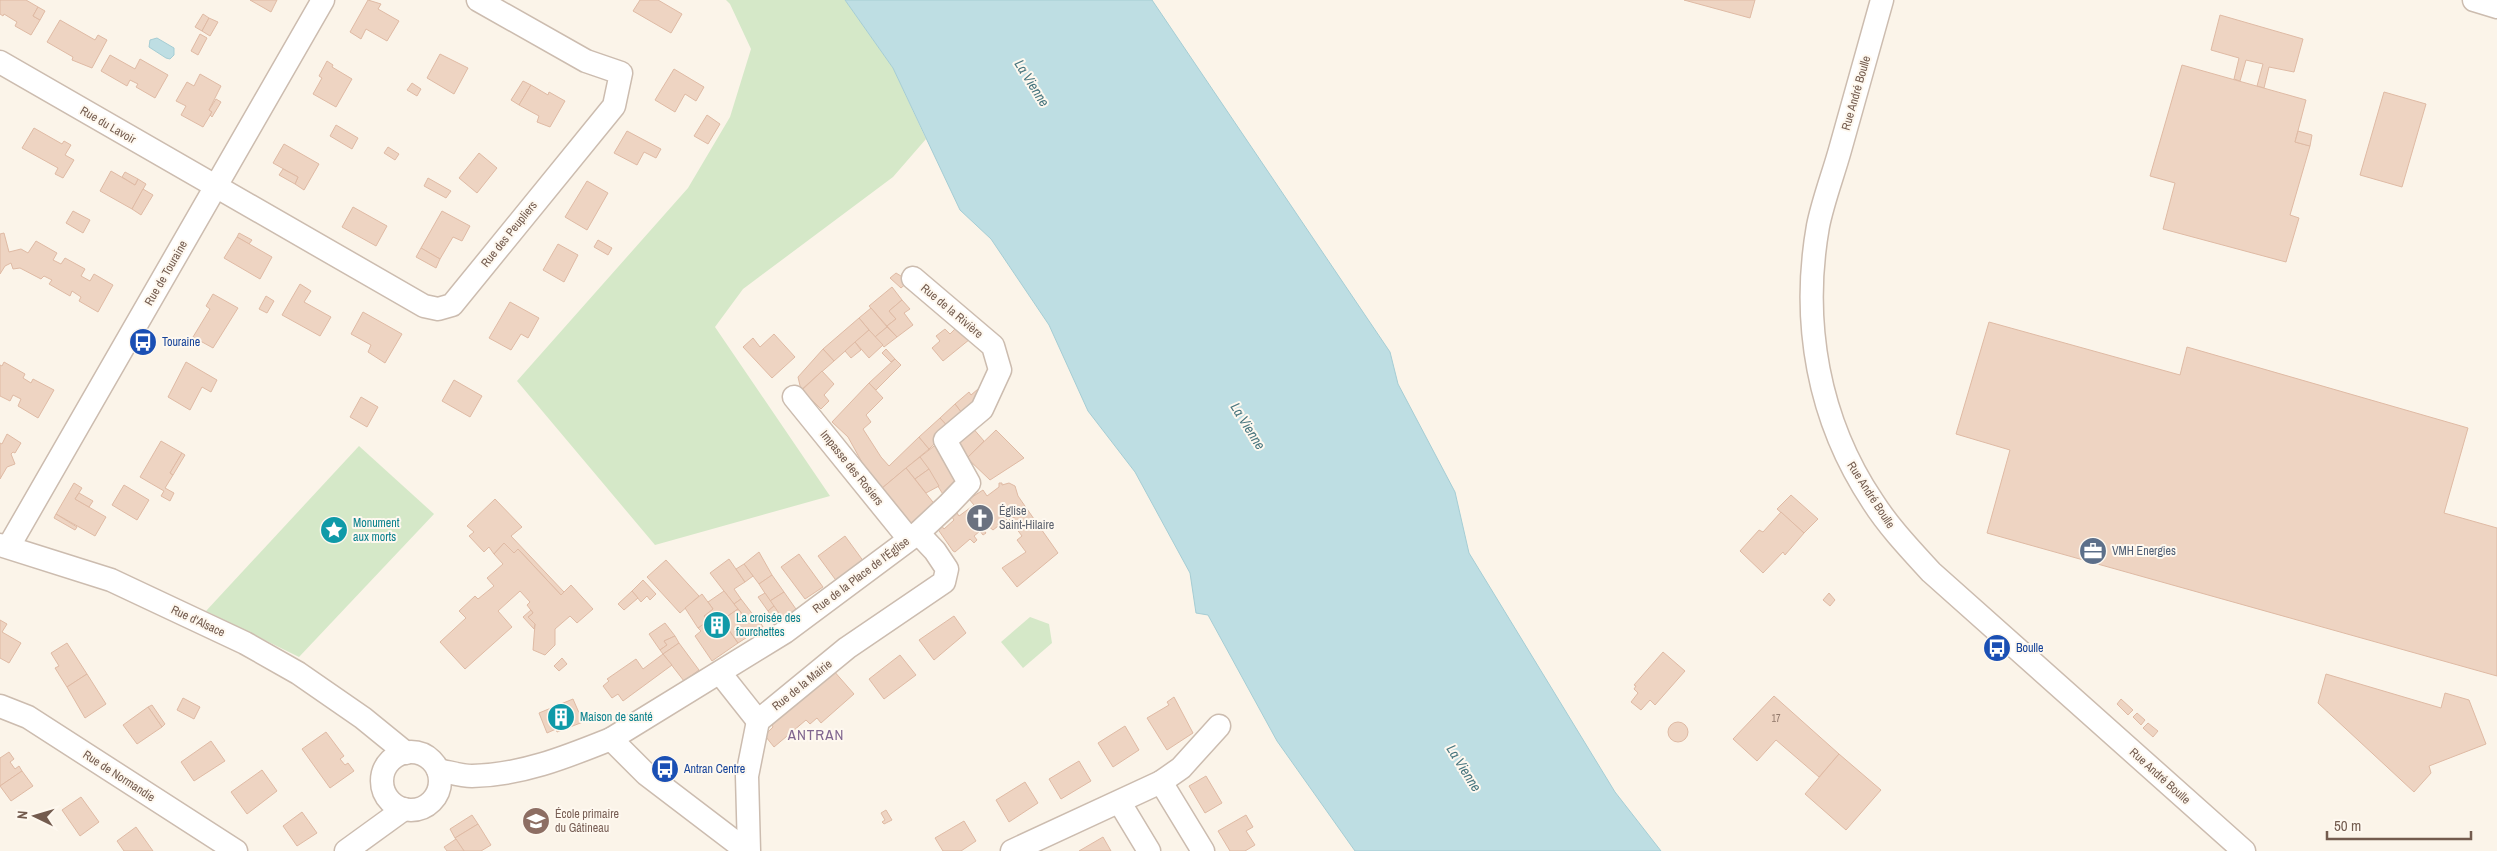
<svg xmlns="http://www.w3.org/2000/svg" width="2497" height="851" viewBox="0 0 2497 851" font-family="'Archivo Narrow',sans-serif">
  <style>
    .green { fill: #d5e8c8 }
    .water { fill: #bedee3; stroke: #a5cdd4 }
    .building { fill: #eed4c2; stroke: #dfbaa4 }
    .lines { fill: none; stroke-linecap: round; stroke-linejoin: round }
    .street-casing { stroke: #ccbcaf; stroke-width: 25 }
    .street { stroke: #fff; stroke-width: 22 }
    .labels { text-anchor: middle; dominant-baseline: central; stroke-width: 4; stroke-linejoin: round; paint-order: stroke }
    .number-label { font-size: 10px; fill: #92796b }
    .street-label { font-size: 12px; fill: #735b4e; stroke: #fef8ef }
    .transit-label { font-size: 12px; fill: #164399; stroke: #fef8ef; text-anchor: start }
    .worship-label { font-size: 12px; fill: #5b616d; stroke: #fef8ef; text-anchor: start }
    .culture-label { font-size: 12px; fill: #0d838f; stroke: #fef8ef; text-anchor: start }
    .service-label { font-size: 12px; fill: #4e5e75; stroke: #fef8ef; text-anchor: start }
    .education-label { font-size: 12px; fill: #785e54; stroke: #fef8ef; text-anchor: start }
    .water-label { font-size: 14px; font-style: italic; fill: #47757e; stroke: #fef8ef }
    .quarter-label { font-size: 15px; letter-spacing: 1px; fill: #81668f; stroke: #fef8ef }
  </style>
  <rect width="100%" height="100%" fill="#fbf4e9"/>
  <!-- green -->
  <g class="green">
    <path d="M726,0H845L893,68L926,139L893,177L743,289L715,327L830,496L655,545L517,381L688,188L730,117L751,49L730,4Z"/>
    <path d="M359,446L434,514L299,657L206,611Z"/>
    <path d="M1030,617L1049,624L1052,643L1023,668L1001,642Z"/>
  </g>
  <!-- water -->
  <g class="water">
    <path d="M845,0H1152L1390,352L1398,384L1455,492L1469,553L1615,792L1661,851H1355L1277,741L1208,615L1196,613L1190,573L1135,472L1088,411L1049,325L991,239L960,210L893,68Z"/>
    <path d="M157,38L174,48V55L170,59L166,58L149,47L150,40Z"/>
  </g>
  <!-- building -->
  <g class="building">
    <path d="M0,0H26L38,7L33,16L40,20L31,35L15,26L17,22L4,14L3,16L0,14Z"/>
    <path d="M250,0H277L271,12Z"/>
    <path d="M368,0L381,4L378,9L399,21L387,41L366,29L361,39L350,32Z"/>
    <path d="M640,0H658L682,14L671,33L633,11Z"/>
    <path d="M1684,0H1755L1750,18Z"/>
    <path d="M38,7L45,11L40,20L33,16Z"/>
    <path d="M203,14L209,18L202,31L195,27Z"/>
    <path d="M2220,15L2303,39L2294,72L2269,67L2264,88L2257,86L2263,64L2246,60L2240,81L2234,79L2239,58L2211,50Z"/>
    <path d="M209,18L218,22L210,36L202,31Z"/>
    <path d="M60,20L95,40L98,35L107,40L92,68L72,60L73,57L47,42Z"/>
    <path d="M200,34L207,38L198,55L191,51Z"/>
    <path d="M440,54L468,68L454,94L427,78Z"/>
    <path d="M110,55L135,69L140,59L168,75L155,98L136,87L138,84L130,80L127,86L101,71Z"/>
    <path d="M327,61L333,65L332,67L352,79L336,107L313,94L322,78L319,76Z"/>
    <path d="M2182,65L2306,100L2295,142L2310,146L2290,215L2299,218L2286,262L2163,229L2175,183L2150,176Z"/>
    <path d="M674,69L704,87L696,101L685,94L675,112L655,100Z"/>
    <path d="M200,74L221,86L209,110L212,112L203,127L181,115L186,106L176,101L187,82L194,86Z"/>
    <path d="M523,81L531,85L519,105L511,100Z"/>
    <path d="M412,83L421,89L417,96L407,90Z"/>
    <path d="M531,85L548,95L549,92L565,101L550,127L537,122L539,116L519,105Z"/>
    <path d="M2384,92L2426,104L2402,187L2360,175Z"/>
    <path d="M216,99L221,102L212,117L210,115L212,112L209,110Z"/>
    <path d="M707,115L720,124L708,144L694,136Z"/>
    <path d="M336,125L358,138L352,149L330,136Z"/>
    <path d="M34,128L62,144L64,141L71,145L65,155L74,160L63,178L55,174L58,168L22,148Z"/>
    <path d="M627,131L661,149L656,158L644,152L637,165L614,153Z"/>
    <path d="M2298,131L2312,135L2310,146L2295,142Z"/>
    <path d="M284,144L319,164L304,190L295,184L298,177L273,163Z"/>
    <path d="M388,147L399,154L395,160L384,153Z"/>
    <path d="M479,153L497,168L477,193L459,178Z"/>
    <path d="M283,169L298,177L295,184L279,175Z"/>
    <path d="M111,171L135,185L138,179L146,184L132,209L100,191Z"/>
    <path d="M125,172L138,179L135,185L122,177Z"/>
    <path d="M428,178L451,191L446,198L424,186Z"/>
    <path d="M587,181L608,193L587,230L565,217Z"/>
    <path d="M143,189L153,195L141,215L132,209Z"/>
    <path d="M353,207L387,226L376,246L342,227Z"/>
    <path d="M73,211L90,220L83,233L66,223Z"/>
    <path d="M442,211L470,226L462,241L453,237L440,259L421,248Z"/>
    <path d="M4,233L9,252L21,249L28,253L36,241L57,253L53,260L61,264L65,258L85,269L81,276L90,281L94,274L113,285L98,312L79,301L81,297L72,291L70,296L49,284L52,280L44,276L41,279L20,268L13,269L11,263L5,266L0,274V234Z"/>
    <path d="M239,233L252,240L249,244L237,237Z"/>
    <path d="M237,237L272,257L260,279L224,258Z"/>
    <path d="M598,240L612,248L608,255L594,247Z"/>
    <path d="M558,244L578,255L564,282L543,270Z"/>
    <path d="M421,248L440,259L436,268L416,257Z"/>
    <path d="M896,273L909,281L901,288L890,278Z"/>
    <path d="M300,284L311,291L304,302L331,317L320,336L282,315Z"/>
    <path d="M892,287L902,300L889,311L896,319L887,326L869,306Z"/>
    <path d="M213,294L238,308L213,348L193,337L210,309L206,306Z"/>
    <path d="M266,296L274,301L267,313L259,309Z"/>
    <path d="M902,300L910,309L904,313L913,325L897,337L887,326L896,319L889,311Z"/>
    <path d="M510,302L539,318L528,338L521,334L511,350L489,338Z"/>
    <path d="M871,308L887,327L875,337L859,318Z"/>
    <path d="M363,312L402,334L385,363L368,352L371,345L351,334Z"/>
    <path d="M859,318L869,330L834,361L823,349Z"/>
    <path d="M1989,322L2180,375L2187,347L2468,428L2444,513L2497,528V676L1987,533L2010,450L1956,434Z"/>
    <path d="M961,323L975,335L943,361L932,348L940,341L936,336L945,329L950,334Z"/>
    <path d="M887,327L897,337L884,347L875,337Z"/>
    <path d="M869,330L883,345L869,358L855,342Z"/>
    <path d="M774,334L795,357L772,378L743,347L753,338L760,347Z"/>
    <path d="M855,342L861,350L851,358L845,351Z"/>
    <path d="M823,349L834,361L801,390L798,377Z"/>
    <path d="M886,349L895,359L891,362L882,353Z"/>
    <path d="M895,359L901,365L876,390L869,383Z"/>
    <path d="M4,362L25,374L23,378L31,383L33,379L54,390L38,418L18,406L21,399L13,395L10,401L0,396V365L2,366Z"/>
    <path d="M186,362L217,380L211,392L202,387L190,410L168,397Z"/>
    <path d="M822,371L834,384L824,395L829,401L821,409L802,390Z"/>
    <path d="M454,380L482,396L470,417L442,401Z"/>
    <path d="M869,383L883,398L866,415L871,422L863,429L881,457L889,466L919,437L929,449L881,489L869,475L848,437L832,422Z"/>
    <path d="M978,389L983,395L965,417L955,404L969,392L971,395Z"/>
    <path d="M361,397L378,407L367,427L350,417Z"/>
    <path d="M955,404L965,417L950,429L940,418Z"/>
    <path d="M940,418L950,429L929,449L919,437Z"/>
    <path d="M971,426L984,441L967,458L954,442Z"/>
    <path d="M996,430L1024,458L990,480L967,458Z"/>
    <path d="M7,434L21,443L15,453L13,452L11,454L15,464L7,467L0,479V443L2,444Z"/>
    <path d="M161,441L182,453L170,473L173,475L165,488L174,493L170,501L161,496L164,491L140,477Z"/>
    <path d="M938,443L955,481L944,496L920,457Z"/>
    <path d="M182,453L185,455L173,475L170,473Z"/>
    <path d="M920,457L929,469L915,479L906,468Z"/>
    <path d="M906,468L936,506L911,525L881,489Z"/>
    <path d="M929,469L939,486L926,493L915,479Z"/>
    <path d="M74,483L82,488L75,499L106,517L95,536L56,514Z"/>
    <path d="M999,483H1002V485L1009,483L1015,486L1018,496L1027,509L1010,520L1007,515L1010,512L1008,509L1003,513L1007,519L993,530L988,526L983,529L986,533L983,535L980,531L974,536L977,540L974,543L970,539L955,552L953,551L937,528L941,525L944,529L954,520L952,517L957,513L959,516L974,505L969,499L983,490L987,496L999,487Z"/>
    <path d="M124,485L149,500L137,520L112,505Z"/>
    <path d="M79,493L93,501L89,507L75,499Z"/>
    <path d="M1791,495L1818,519L1804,533L1777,509Z"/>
    <path d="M495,499L522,527L511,536L564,592L561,595L518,549L514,553L504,543L494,554L489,547L484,552L469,536L474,532L467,526Z"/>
    <path d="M1027,509L1058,553L1017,587L1002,568L1026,552L1017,540L1022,536L1010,520Z"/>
    <path d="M1781,512L1804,533L1785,555L1783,552L1763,573L1740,551L1759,530L1763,532Z"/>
    <path d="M56,514L77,527L75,530L54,518Z"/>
    <path d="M845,536L864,562L838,583L818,556Z"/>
    <path d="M504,543L514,553L518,549L561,595L571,585L593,609L577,623L570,616L555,629V645L545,655L533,650L535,624L528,617L533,613L527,605L530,602L520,591L498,611L512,627L465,669L440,642L466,618L459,611L475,596L478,599L494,586L487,578L503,564L494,554Z"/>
    <path d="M759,552L772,575L759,584L744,564Z"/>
    <path d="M799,554L823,587L805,599L781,567Z"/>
    <path d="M729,559L745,582L734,589L741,599L734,604L710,573Z"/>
    <path d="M666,560L699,596L680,613L647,577Z"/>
    <path d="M744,564L753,576L745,582L736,569Z"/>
    <path d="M772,575L784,592L770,601L759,584Z"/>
    <path d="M643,580L656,594L650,600L647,596L641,602L632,591Z"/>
    <path d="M632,591L638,598L624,610L618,604Z"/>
    <path d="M724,591L738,609L722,620L738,643L712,661L695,636L701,631L698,628L705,623L707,626L710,624L704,616L713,609L708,602Z"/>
    <path d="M784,592L798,612L783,620L770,601Z"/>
    <path d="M765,593L774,606L768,611L758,597Z"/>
    <path d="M1829,593L1835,600L1830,606L1823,600Z"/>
    <path d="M702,594L713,609L704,616L710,624L707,626L705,623L698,628L685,608Z"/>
    <path d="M741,599L754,616L748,621L734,604Z"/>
    <path d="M774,606L781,616L774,620L768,611Z"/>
    <path d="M738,609L748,621L756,615L763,627L738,643L722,620Z"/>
    <path d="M531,610L533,613L528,617L535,624L534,629L523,617Z"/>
    <path d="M954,616L966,633L934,660L919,640Z"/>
    <path d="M0,620L7,624L2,632L21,643L9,663L0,658Z"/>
    <path d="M665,623L675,636L664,641L667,645L660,650L649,634Z"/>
    <path d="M675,636L679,643L663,654L660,650L667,645L664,641Z"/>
    <path d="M67,643L87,674L67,687L55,668L59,666L51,653Z"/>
    <path d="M679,643L699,670L684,681L663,654Z"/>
    <path d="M1663,652L1685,671L1655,705L1650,700L1641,710L1631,702L1638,693L1634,689L1636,686L1634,685Z"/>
    <path d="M663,654L672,665L623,701L618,694L612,698L603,686L609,681L607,679L636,659L643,669Z"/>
    <path d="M900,655L916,675L884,699L869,679Z"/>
    <path d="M562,658L567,664L559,671L554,666Z"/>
    <path d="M833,670L854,694L821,723L817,718L810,724L806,720L774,747L766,737L768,732L773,727L772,725Z"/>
    <path d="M87,674L106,704L85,718L67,687Z"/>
    <path d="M2326,674L2441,708L2445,693L2469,700L2486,744L2429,766L2431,773L2414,792L2318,703Z"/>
    <path d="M1774,696L1839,754L1819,777L1776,740L1757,761L1733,739Z"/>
    <path d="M1174,697L1193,733L1167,750L1147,718L1169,705L1167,702Z"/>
    <path d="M183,698L200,707L194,719L177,710Z"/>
    <path d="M573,699L583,722L557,732L556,729L547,733L539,713Z"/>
    <path d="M2121,699L2133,710L2128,715L2117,704Z"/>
    <path d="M152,705L165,724L162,727L148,707Z"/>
    <path d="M148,707L162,727L137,744L123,725Z"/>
    <path d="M2137,713L2145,720L2141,725L2133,717Z"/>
    <circle cx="1678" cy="732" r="10"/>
    <path d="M2148,723L2158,731L2153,737L2143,728Z"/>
    <path d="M1125,726L1139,750L1113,767L1098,743Z"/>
    <path d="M326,732L344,756L340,759L345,765L348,763L354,771L330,788L302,749Z"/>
    <path d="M211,741L225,761L194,781L181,762Z"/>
    <path d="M9,752L14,759L10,762L15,769L19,766L22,771L0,786V758Z"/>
    <path d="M1839,754L1881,790L1846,830L1805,794Z"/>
    <path d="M1079,761L1091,781L1061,799L1049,779Z"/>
    <path d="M262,770L277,791L247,814L231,792Z"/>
    <path d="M22,771L33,786L11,801L0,786Z"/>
    <path d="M1206,776L1222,803L1205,813L1189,786Z"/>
    <path d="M1025,782L1038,803L1009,822L996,800Z"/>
    <path d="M81,797L99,822L80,836L62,810Z"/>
    <path d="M886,810L892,820L884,824L882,822L885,820L881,813Z"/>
    <path d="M302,812L317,833L297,846L283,826Z"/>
    <path d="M472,815L478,824L455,838L450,829Z"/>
    <path d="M1246,815L1253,827L1246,831L1255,845L1245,851H1230L1218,831Z"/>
    <path d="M964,821L976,841L961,851H943L935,838Z"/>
    <path d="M478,824L491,845L481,851H464L455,838Z"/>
    <path d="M136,827L153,851H124L117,841Z"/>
    <path d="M1103,837L1111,851H1079Z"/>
    <path d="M456,839L464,851H447L444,847Z"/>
  </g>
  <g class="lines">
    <!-- street casing -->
    <g class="street-casing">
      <g id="street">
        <path d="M1882,0C1868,50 1854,100 1840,150C1833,175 1823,201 1818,226C1801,322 1818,420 1873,502C1889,527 1910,549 1931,572L2244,851"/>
        <path d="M2474,0L2497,7"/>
        <path d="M0,62L424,306L438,309L452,305L614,106L621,73L586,61L478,0"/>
        <path d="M913,278L993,346L1000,370L982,409L945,440L969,483L948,505L918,533"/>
        <path d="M794,397L909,539"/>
        <path d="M0,545L111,580L245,643L298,673L363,718L406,753"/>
        <path d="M9,546L323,0"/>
        <path d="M720,673L758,721"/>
        <path d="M0,706L28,717L236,851"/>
        <path d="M611,739L785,632L918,533L935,551L947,569L944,582L847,648L758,721L747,776L749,851"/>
        <circle cx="411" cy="781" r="29"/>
        <path d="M438,770C449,772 461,776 472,776C522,775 566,757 611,739L646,774L747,851"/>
        <path d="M1161,782L1181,768L1219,726"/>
        <path d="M1120,803L1149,851"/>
        <path d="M346,851L404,809"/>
        <path d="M1012,851L1161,782L1203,851"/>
      </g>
    </g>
    <!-- street -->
    <use href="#street" class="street"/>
  </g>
  <!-- icons -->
  <defs>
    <g id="bus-disc" transform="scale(1.4375)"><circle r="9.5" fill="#1a4fb4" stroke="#fef8ef"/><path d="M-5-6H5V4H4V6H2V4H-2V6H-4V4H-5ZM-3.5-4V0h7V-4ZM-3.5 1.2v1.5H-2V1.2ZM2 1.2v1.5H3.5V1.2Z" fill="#fff"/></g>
    <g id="church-disc" transform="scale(1.4375)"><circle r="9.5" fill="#6b7280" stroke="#fef8ef"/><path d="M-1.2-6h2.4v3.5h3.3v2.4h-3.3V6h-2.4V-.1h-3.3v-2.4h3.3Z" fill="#fff"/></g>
    <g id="sight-disc" transform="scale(1.4375)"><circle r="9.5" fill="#0f9aa8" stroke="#fef8ef"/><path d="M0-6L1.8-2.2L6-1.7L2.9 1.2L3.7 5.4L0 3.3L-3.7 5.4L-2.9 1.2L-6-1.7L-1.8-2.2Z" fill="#fff"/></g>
    <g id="office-disc" transform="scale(1.4375)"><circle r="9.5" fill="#5c6f8a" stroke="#fef8ef"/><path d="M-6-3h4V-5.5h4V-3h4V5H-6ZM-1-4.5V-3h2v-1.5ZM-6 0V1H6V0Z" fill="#fff"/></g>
    <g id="building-disc" transform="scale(1.4375)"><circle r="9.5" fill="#0f9aa8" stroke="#fef8ef"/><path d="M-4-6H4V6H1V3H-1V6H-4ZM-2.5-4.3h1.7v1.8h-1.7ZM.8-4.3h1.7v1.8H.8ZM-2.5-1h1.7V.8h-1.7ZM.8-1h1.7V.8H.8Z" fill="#fff"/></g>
    <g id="school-disc" transform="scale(1.4375)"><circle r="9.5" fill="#8d6e63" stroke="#fef8ef"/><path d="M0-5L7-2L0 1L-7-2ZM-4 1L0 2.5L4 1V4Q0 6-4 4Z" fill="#fff"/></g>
  </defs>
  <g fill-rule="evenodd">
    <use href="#bus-disc" x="143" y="342"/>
    <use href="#church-disc" x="980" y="518"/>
    <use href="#sight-disc" x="334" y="530"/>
    <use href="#office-disc" x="2093" y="551"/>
    <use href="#building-disc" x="717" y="625"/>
    <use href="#bus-disc" x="1997" y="648"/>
    <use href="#building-disc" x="561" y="717"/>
    <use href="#bus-disc" x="665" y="769"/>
    <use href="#school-disc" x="536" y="821"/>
  </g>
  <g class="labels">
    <!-- number labels -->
    <g class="number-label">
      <text x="1776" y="718">17</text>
    </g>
    <!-- street labels -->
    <g class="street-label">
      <text transform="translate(1856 93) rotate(-74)">Rue André Boulle</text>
      <text transform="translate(108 125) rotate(30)">Rue du Lavoir</text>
      <text transform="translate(509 234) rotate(-51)">Rue des Peupliers</text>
      <text transform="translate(166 273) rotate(-60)">Rue de Touraine</text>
      <text transform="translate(952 311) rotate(40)">Rue de la Rivière</text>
      <text transform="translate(852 468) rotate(51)">Impasse des Rosiers</text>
      <text transform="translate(1871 495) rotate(57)">Rue André Boulle</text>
      <text transform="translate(861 575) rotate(-37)">Rue de la Place de l'Église</text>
      <text transform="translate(198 621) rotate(25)">Rue d'Alsace</text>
      <text transform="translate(802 685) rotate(-39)">Rue de la Mairie</text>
      <text transform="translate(119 776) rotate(33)">Rue de Normandie</text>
      <text transform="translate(2160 776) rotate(42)">Rue André Boulle</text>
    </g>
    <!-- transit labels -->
    <g class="transit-label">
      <text x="162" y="342">Touraine</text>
      <text x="2016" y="648">Boulle</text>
      <text x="684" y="769">Antran Centre</text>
    </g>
    <!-- worship labels -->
    <g class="worship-label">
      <text x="999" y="511">Église<tspan x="999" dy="14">Saint-Hilaire</tspan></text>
    </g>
    <!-- culture labels -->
    <g class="culture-label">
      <text x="353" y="523">Monument<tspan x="353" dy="14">aux morts</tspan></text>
      <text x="736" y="618">La croisée des<tspan x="736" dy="14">fourchettes</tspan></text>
      <text x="580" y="717">Maison de santé</text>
    </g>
    <!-- service labels -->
    <g class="service-label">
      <text x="2112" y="551">VMH Energies</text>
    </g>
    <!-- education labels -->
    <g class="education-label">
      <text x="555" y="814">École primaire<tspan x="555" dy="14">du Gâtineau</tspan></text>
    </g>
    <!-- water labels -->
    <g class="water-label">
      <text transform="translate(1032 83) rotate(58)">La Vienne</text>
      <text transform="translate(1248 426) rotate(58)">La Vienne</text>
      <text transform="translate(1464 768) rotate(58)">La Vienne</text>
    </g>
    <!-- quarter labels -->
    <g class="quarter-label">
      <text x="816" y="734">ANTRAN</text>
    </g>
  </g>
  <!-- north arrow -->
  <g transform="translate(35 816) rotate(275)" stroke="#fef8ef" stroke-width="4" paint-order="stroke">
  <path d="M0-4L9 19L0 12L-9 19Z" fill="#735b4e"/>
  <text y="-8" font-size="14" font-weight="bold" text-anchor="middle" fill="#735b4e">N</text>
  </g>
  <!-- scale -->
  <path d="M2327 831v8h144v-8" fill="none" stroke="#735b4e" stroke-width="2.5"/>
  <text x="2334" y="831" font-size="15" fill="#735b4e" stroke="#fef8ef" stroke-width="4" paint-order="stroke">50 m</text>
</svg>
